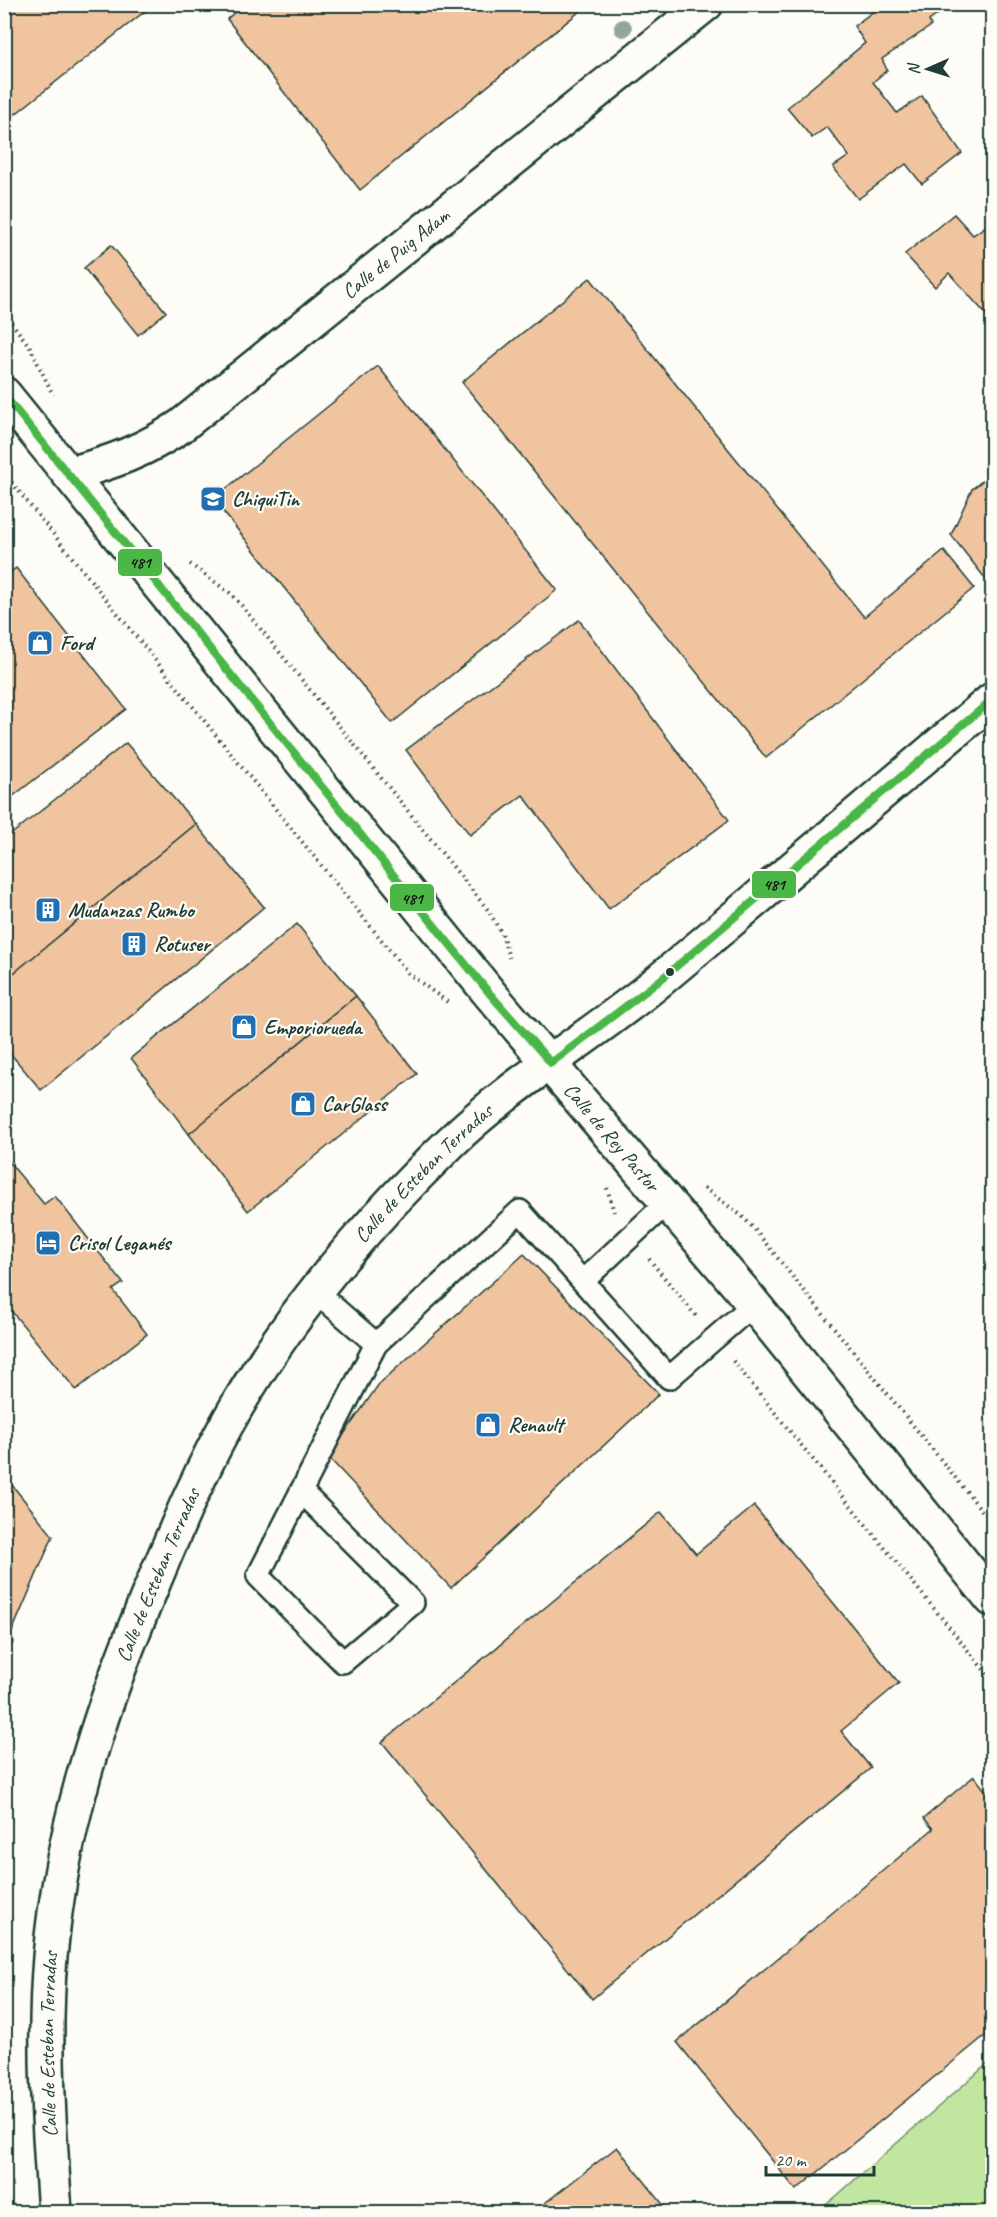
<svg xmlns="http://www.w3.org/2000/svg" width="997" height="2217" viewBox="0 0 997 2217" font-family="Caveat,sans-serif">
  <style>
    .grass { fill: #c2e6a0; stroke: #70926a; stroke-width: 1.5 }
    .building { fill: #f1c4a0; stroke: #1f3d34; stroke-width: 1.5 }
    .lines { fill: none; stroke-linecap: round; stroke-linejoin: round }
    .lane-casing { stroke: #1f3d34; stroke-width: 26 }
    .street-casing { stroke: #1f3d34; stroke-width: 38 }
    .path { stroke: #1f3d34; stroke-width: 4; stroke-dasharray: 1.5 4.5; stroke-linecap: butt }
    .lane { stroke: #fdfcf7; stroke-width: 21 }
    .street { stroke: #fdfcf7; stroke-width: 33 }
    .bus-1-casing { stroke: #fdfcf7; stroke-width: 12 }
    .bus-1 { stroke: #4ab747; stroke-width: 8 }
    .tree { fill: #95a698 }
    .bus-dot { fill: #1f3d34; stroke: #fdfcf7; stroke-width: 2 }
    .labels { text-anchor: middle; dominant-baseline: central; stroke-width: 4.5; stroke-linejoin: round; paint-order: stroke }
    .street-label { font-size: 21px; fill: #1f3d34; stroke: #fdfcf7 }
    .poi-label { font-size: 21px; font-weight: bold; fill: #1f3d34; stroke: #fdfcf7; text-anchor: start }
    .line-badge { stroke: #fdfcf7; stroke-width: 2 }
    .pale-badge-label { font-size: 16px; text-anchor: middle; font-weight: bold; fill: #111 }
  </style>
  <rect width="100%" height="100%" fill="#fdfcf7"/>
  <filter id="ink" filterUnits="userSpaceOnUse"><feTurbulence type="fractalNoise" baseFrequency=".0167" numOctaves="2"/><feDisplacementMap in="SourceGraphic" scale="12" xChannelSelector="R" yChannelSelector="G"/><feConvolveMatrix kernelMatrix="1 2 1 2 8 2 1 2 1" color-interpolation-filters="sRGB"/></filter>
  <g filter="url(#ink)">
    <!-- grass -->
    <path class="grass" d="M992,2060V2212H818Z"/>
    <!-- building -->
    <g class="building">
      <path d="M4,4H154L4,123Z"/>
      <path d="M244,4H575L580,11L360,190L227,19Z"/>
      <path d="M883,4H951L929,21L931,26L882,59L887,70L873,82L897,113L922,96L962,153L922,184L906,164L858,199L833,167L849,156L827,127L812,138L787,108L865,43L854,26Z"/>
      <path d="M954,214L973,235L992,222V321L949,273L935,287L905,254Z"/>
      <path d="M111,245L166,312L138,335L84,268Z"/>
      <path d="M590,278L864,617L944,551L974,588L766,758L462,382Z"/>
      <path d="M378,366L557,590L392,723L213,499Z"/>
      <path d="M992,473V587L951,535L972,489Z"/>
      <path d="M16,568L126,709L4,803V577Z"/>
      <path d="M579,620L729,820L609,909L523,795L470,835L406,750Z"/>
      <path d="M126,743L196,824L4,981V840Z"/>
      <path d="M196,824L264,907L41,1090L4,1046V981Z"/>
      <path d="M297,924L356,996L189,1134L131,1058Z"/>
      <path d="M356,996L417,1074L248,1211L189,1134Z"/>
      <path d="M4,1156L44,1204L55,1196L123,1283L113,1290L147,1334L76,1390L4,1302Z"/>
      <path d="M524,1254L659,1394L451,1588L328,1457L379,1384Z"/>
      <path d="M4,1475L53,1536L8,1641L13,1642L4,1661Z"/>
      <path d="M754,1506L899,1683L841,1731L871,1768L592,1999L382,1742L661,1512L696,1554Z"/>
      <path d="M974,1776L992,1799V2030L796,2190L677,2042L933,1829L924,1818Z"/>
      <path d="M617,2147L669,2212H546L541,2206Z"/>
    </g>
    <g class="lines">
      <!-- lane casing -->
      <g class="lane-casing">
        <g id="lane">
          <path d="M583,1281L668,1202"/>
          <path d="M315,1291L376,1344"/>
          <path d="M301,1491L413,1603L343,1662L258,1576L376,1344L520,1211L669,1378L754,1304"/>
        </g>
      </g>
      <!-- street casing -->
      <g class="street-casing">
        <g id="street">
          <path id="s1" d="M4,394L490,994L742,1290L992,1599"/>
          <path id="s2" d="M69,474C111,463 146,450 181,426L706,4"/>
          <path id="s3" d="M55,2212C49,2129 43,2041 50,1957C61,1832 97,1718 145,1603C173,1536 200,1469 237,1406C294,1308 369,1221 451,1142C514,1081 593,1036 660,980C771,887 882,793 992,700"/>
        </g>
      </g>
      <!-- path -->
      <g class="path">
        <path d="M4,313L30,347L53,395"/>
        <path d="M4,473L409,974L450,1004"/>
        <path d="M190,564L230,593L242,606L488,910L502,934L509,958"/>
        <path d="M607,1188L614,1212"/>
        <path d="M704,1188L742,1216L755,1230L992,1523"/>
        <path d="M649,1259L696,1316"/>
        <path d="M733,1361L992,1680"/>
      </g>
      <!-- lane -->
      <use href="#lane" class="lane"/>
      <!-- street -->
      <use href="#street" class="street"/>
      <!-- bus-1 casing -->
      <g class="bus-1-casing">
        <g id="bus-1">
          <path d="M4,395L490,994L551,1063"/>
          <path d="M551,1063L659,981L992,700"/>
        </g>
      </g>
      <!-- bus-1 -->
      <use href="#bus-1" class="bus-1"/>
    </g>
    <!-- trees -->
    <circle class="tree" cx="623" cy="28" r="9"/>
  </g>
  <!-- icons -->
  <defs>
    <g id="school-square" transform="scale(1.35)"><rect x="-9" y="-9" width="18" height="18" rx="4" fill="#1f6fb2" stroke="#fdfcf7"/><path d="M0-5L7-2L0 1L-7-2ZM-4 1L0 2.5L4 1V4Q0 6-4 4Z" fill="#fff"/></g>
    <g id="shop-square" transform="scale(1.35)"><rect x="-9" y="-9" width="18" height="18" rx="4" fill="#1f6fb2" stroke="#fdfcf7"/><path d="M-5-2.5h2.3a2.7 3.5 0 0 1 5.4 0H5L5.5 6h-11ZM-1.5-2.5h3a1.5 2.3 0 0 0-3 0Z" fill="#fff"/></g>
    <g id="building-square" transform="scale(1.35)"><rect x="-9" y="-9" width="18" height="18" rx="4" fill="#1f6fb2" stroke="#fdfcf7"/><path d="M-4-6H4V6H1V3H-1V6H-4ZM-2.5-4.3h1.7v1.8h-1.7ZM.8-4.3h1.7v1.8H.8ZM-2.5-1h1.7V.8h-1.7ZM.8-1h1.7V.8H.8Z" fill="#fff"/></g>
    <g id="hotel-square" transform="scale(1.35)"><rect x="-9" y="-9" width="18" height="18" rx="4" fill="#1f6fb2" stroke="#fdfcf7"/><path d="M-6-4.5h1.5V1H6V5H4.5V3h-9V5H-6ZM-4 0a1.8 1.8 0 1 1 3.6 0ZM.5 0V-2.5h3Q6-2.5 6 0Z" fill="#fff"/></g>
  </defs>
  <g fill-rule="evenodd">
    <use href="#school-square" x="213" y="499"/>
    <use href="#shop-square" x="40" y="643"/>
    <use href="#building-square" x="48" y="910"/>
    <use href="#building-square" x="134" y="944"/>
    <use href="#shop-square" x="244" y="1027"/>
    <use href="#shop-square" x="303" y="1104"/>
    <use href="#hotel-square" x="48" y="1243"/>
    <use href="#shop-square" x="488" y="1425"/>
  </g>
  <!-- markers -->
  <circle class="bus-dot" cx="670" cy="972" r="5"/>
  <g class="labels">
    <!-- street labels -->
    <g class="street-label">
      <text stroke="none"><textPath href="#s2" startOffset="398">Calle de Puig Adam</textPath></text>
      <text stroke="none"><textPath href="#s1" startOffset="960">Calle de Rey Pastor</textPath></text>
      <text stroke="none"><textPath href="#s3" startOffset="1140">Calle de Esteban Terradas</textPath></text>
      <text stroke="none"><textPath href="#s3" startOffset="654">Calle de Esteban Terradas</textPath></text>
      <text stroke="none"><textPath href="#s3" startOffset="168">Calle de Esteban Terradas</textPath></text>
    </g>
    <!-- poi labels -->
    <g class="poi-label">
      <text x="232" y="499">ChiquiTin</text>
      <text x="60" y="643">Ford</text>
      <text x="68" y="910">Mudanzas Rumbo</text>
      <text x="154" y="944">Rotuser</text>
      <text x="264" y="1027">Emporiorueda</text>
      <text x="322" y="1104">CarGlass</text>
      <text x="68" y="1243">Crisol Leganés</text>
      <text x="508" y="1425">Renault</text>
    </g>
  </g>
  <g class="line-badge">
    <rect x="117" y="548" width="46" height="29" rx="6" fill="#4ab747"/>
    <rect x="751" y="870" width="46" height="29" rx="6" fill="#4ab747"/>
    <rect x="389" y="883" width="46" height="29" rx="6" fill="#4ab747"/>
  </g>
  <g class="pale-badge-label">
    <text x="140" y="568">481</text>
    <text x="774" y="890">481</text>
    <text x="412" y="904">481</text>
  </g>
  <!-- margin -->
  <rect width="997" height="2217" fill="none" stroke="#fdfcf7" stroke-width="24"/>
  <rect x="12" y="12" width="973" height="2193" fill="none" stroke="#1f3d34" stroke-width="2" filter="url(#ink)"/>
  <!-- north arrow -->
  <g transform="translate(928 69) rotate(267)" stroke="#fdfcf7" stroke-width="4.5" paint-order="stroke">
  <path d="M0-4.5L10 22L0 15L-10 22Z" fill="#1f3d34"/>
  <text y="-9" font-size="16" font-weight="bold" text-anchor="middle" fill="#1f3d34">N</text>
  </g>
  <!-- scale -->
  <path d="M766 2166v9h108v-9" fill="none" stroke="#1f3d34" stroke-width="3"/>
  <text x="775" y="2166" font-size="18" fill="#1f3d34" stroke="#fdfcf7" stroke-width="4.5" paint-order="stroke">20 m</text>
</svg>
